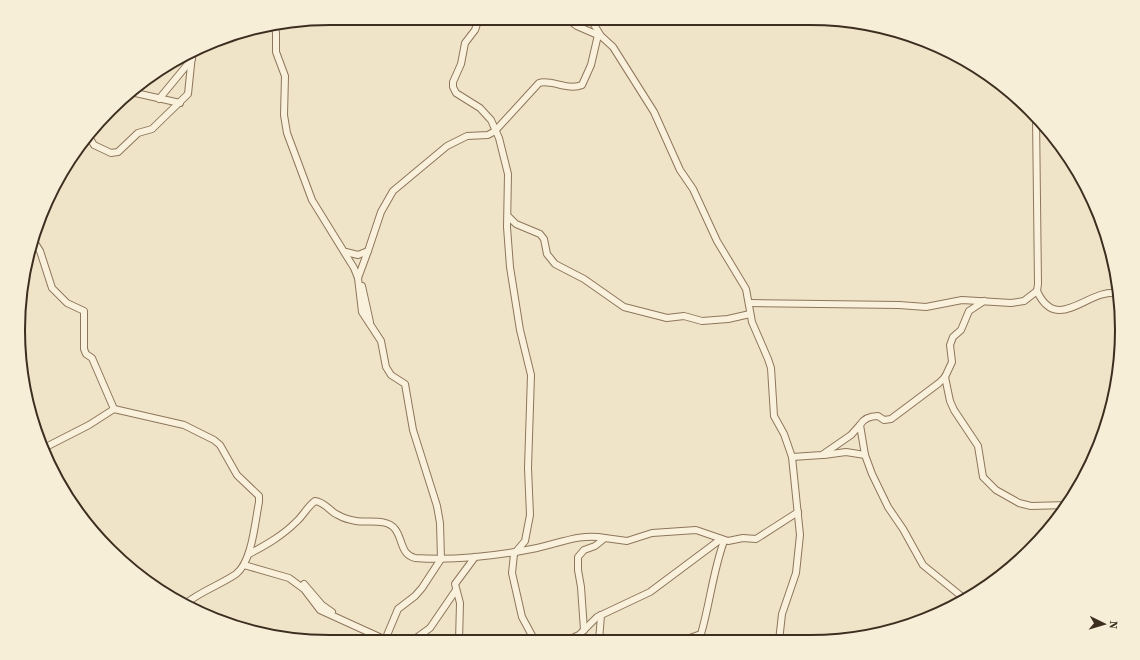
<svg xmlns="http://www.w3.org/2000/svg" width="1140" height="660" viewBox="0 0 1140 660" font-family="'Source Serif 4',serif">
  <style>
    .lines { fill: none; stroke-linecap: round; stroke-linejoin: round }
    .minor-casing { stroke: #8d765c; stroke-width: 8 }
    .minor { stroke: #faf1dc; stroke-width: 6 }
    .rim { fill: none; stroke: #3d2e20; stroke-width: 2 }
  </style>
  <rect width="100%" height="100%" fill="#f0e4c8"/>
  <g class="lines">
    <!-- minor casing -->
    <g class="minor-casing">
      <g id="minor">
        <path d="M479,18L475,30L465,43L461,64L453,82V87L456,93L480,108L491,120L499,138L508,174L507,227L510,267L520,330L531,375L528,468L530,515L525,541L514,554L512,573L522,617L535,641"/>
        <path d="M566,18L577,26L600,36"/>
        <path d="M590,18L601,36L613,47L654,112L680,170L693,189L717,241L746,289L752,322L768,359L771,368L774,416L784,434L792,457L800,535L796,573L782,614L779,641"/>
        <path d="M275,27L276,33V52L285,76L284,115L287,133L312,200L354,268L358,278L362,312L381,341L386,367L391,375L405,384L413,430L437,506L440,523L441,559L422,588L415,596L398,609L385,640"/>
        <path d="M131,92L180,103"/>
        <path d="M159,99L192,59"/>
        <path d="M89,137L94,145L111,153L118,152L138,133L152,129L188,94L192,55"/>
        <path d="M508,216L516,224L540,234L544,239L547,254L555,264L584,279L624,307L667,318L684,316L702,321L728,319L750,314"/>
        <path d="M33,240L40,251L52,288L67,303L84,311V349L86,354L92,358L114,409"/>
        <path d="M346,252L358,255L368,251L381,212L393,191L447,146L467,136L488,135L495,131L539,83C551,79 568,91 582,85L591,65L598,35"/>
        <path d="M358,278L368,251"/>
        <path d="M362,286L370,322"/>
        <path d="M1037,291C1057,335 1088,288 1118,293"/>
        <path d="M749,303L899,305L926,307L962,300L1011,303L1024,301L1037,291L1038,284L1036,116"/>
        <path d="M945,377L950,401L954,410L978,446L983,477L996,490L1019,503L1031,506L1068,505"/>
        <path d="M44,448L89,425L114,409L184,425L214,440L220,445L237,475L259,496V502C255,522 252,562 236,574C220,585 201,591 185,604"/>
        <path d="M824,455L846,452L865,455"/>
        <path d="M792,457L822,455L851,435L860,425"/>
        <path d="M249,554C266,545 282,536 296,522C303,516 307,507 315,501C325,502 329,511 338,515C343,518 350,520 356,521C367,523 387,518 395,529C403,539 400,554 415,558C456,561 497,556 537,548C560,543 581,533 605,538"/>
        <path d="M244,565L289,578L304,589L320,610L388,641"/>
        <path d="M304,584L322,605L332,612"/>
        <path d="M966,600L923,565L903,529L888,507L872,474L865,455L860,425C864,418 870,416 878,416L884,420L891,419L939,383L945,377L952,362L950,345L953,337L961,330L969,311L984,301"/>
        <path d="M584,630L581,587L578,570V557L584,550L595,546L605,538L627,541L652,533L696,530L728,541L743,538L756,539L798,512"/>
        <path d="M412,641L430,628L456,590"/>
        <path d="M459,641L460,603L455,584L475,557"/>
        <path d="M566,641L579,635L597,617L650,592L721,539"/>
        <path d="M599,641L601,615"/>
        <path d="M681,641L701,634C710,603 713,571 724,541"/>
      </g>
    </g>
    <!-- minor -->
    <use href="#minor" class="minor"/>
  </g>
  <!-- crop -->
  <path d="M0 0H1140V660H0ZM330 25H810A305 305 0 0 1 1115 330V330A305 305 0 0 1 810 635H330A305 305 0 0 1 25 330V330A305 305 0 0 1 330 25Z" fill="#f7eed8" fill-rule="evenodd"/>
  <path class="rim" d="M330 25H810A305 305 0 0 1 1115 330V330A305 305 0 0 1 810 635H330A305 305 0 0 1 25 330V330A305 305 0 0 1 330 25Z"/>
  <!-- north arrow -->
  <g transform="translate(1104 624) rotate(95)" stroke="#f7eed8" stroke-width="3" paint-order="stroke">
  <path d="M0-3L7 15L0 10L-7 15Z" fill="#3d2e20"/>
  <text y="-6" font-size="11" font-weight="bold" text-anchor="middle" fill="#3d2e20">N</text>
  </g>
</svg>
